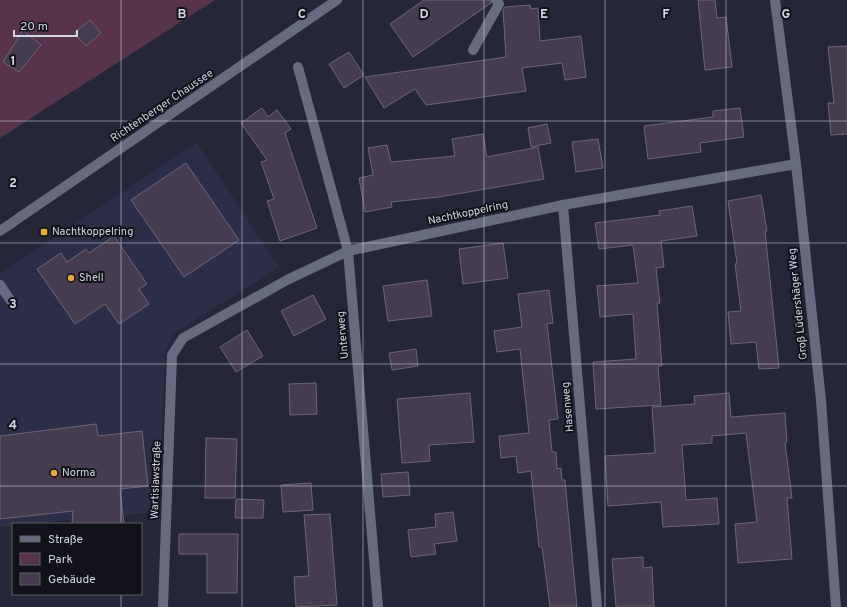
<svg xmlns="http://www.w3.org/2000/svg" width="847" height="607" viewBox="0 0 847 607" font-family="Overpass,sans-serif">
  <style>
    .built { fill: #2b2e46 }
    .green { fill: #57344a }
    .building { fill: #463c4f; stroke: #6f6478 }
    .lines { fill: none; stroke-linecap: round; stroke-linejoin: round }
    .lane { stroke: #676b7f; stroke-width: 10 }
    .street { stroke: #676b7f; stroke-width: 10 }
    .secondary { stroke: #676b7f; stroke-width: 10 }
    .grid { fill: none; stroke: #d2d4e0; stroke-width: 1; stroke-opacity: 0.55 }
    .poi-dot { fill: #e9ab37; stroke: #101119; stroke-width: 1.5 }
    .labels { text-anchor: middle; dominant-baseline: central; stroke-width: 4; stroke-linejoin: round; paint-order: stroke }
    .street-label { font-size: 11px; fill: #d2d4e0; stroke: #101119 }
    .poi-label { font-size: 11px; fill: #d2d4e0; stroke: #101119; text-anchor: start }
    .grid-label { font-size: 13px; text-anchor: middle; font-weight: bold; fill: #d2d4e0; stroke: #101119; stroke-width: 4; stroke-linejoin: round; paint-order: stroke }
  </style>
  <rect width="100%" height="100%" fill="#252739"/>
  <!-- built -->
  <path class="built" d="M197,143L279,267L175,333L165,351L159,512L30,524H13V526L0,527V274Z"/>
  <!-- green -->
  <path class="green" d="M0,0H215L0,138Z"/>
  <!-- building -->
  <g class="building">
    <path d="M424,0H490L491,3L413,57L390,24Z"/>
    <path d="M698,0H715L717,18L726,17L732,67L705,70Z"/>
    <path d="M530,5L531,9L538,8L540,41L581,36L586,77L565,80L562,63L522,68L526,91L426,105L415,89L384,108L365,77L506,57L503,10L505,7Z"/>
    <path d="M90,20L101,33L86,46L74,33Z"/>
    <path d="M23,30L41,45L19,72L3,62Z"/>
    <path d="M847,46V134L831,135L828,103H834L828,47Z"/>
    <path d="M349,52L364,75L344,88L329,64Z"/>
    <path d="M262,108L268,117L277,110L291,129L285,133L317,228L280,241L267,201L274,199L261,162L267,160L241,123Z"/>
    <path d="M740,108L744,137L700,143L701,152L648,159L644,126L713,117V111Z"/>
    <path d="M547,124L551,143L531,147L528,128Z"/>
    <path d="M483,134L487,157L538,147L544,179L439,197L391,202L392,207L365,212L359,178L373,175L368,148L387,145L391,162L455,156L452,139Z"/>
    <path d="M598,139L603,168L576,172L572,142Z"/>
    <path d="M186,163L239,240L184,277L131,200Z"/>
    <path d="M761,195L767,231H765L779,368L759,369L756,342L731,344L728,312L741,311L735,264L737,263L728,201Z"/>
    <path d="M692,206L697,236L661,241L664,267L656,268L660,303H657L662,366H658L661,405L596,409L593,362L636,359L633,314L600,317L597,286L638,283L633,245L599,249L595,223L660,215L659,211Z"/>
    <path d="M114,236L147,284L139,289L149,304L119,324L105,304L75,324L37,269L61,253L67,262L86,249L89,253Z"/>
    <path d="M503,243L508,278L463,284L459,249Z"/>
    <path d="M427,280L432,316L388,321L383,286Z"/>
    <path d="M549,290L553,323L547,324L558,419L549,420L552,452H556L557,469L561,468L562,480H565L577,607H550L542,547H539L531,471L518,473L516,456L501,458L499,436L529,433L520,349L497,352L494,331L522,327L518,294Z"/>
    <path d="M313,295L326,319L294,336L281,311Z"/>
    <path d="M247,330L263,356L236,372L220,347Z"/>
    <path d="M416,349L418,366L392,370L389,353Z"/>
    <path d="M316,383L317,414L290,415L289,384Z"/>
    <path d="M470,393L474,442L429,445L430,461L402,463L397,399Z"/>
    <path d="M729,393L731,417L785,413L787,442L785,443L792,498H787L792,559L738,563L735,524L757,522L746,433L712,436V443L682,445L686,500L717,498L719,524L663,527L661,502L608,506L605,456L655,453L652,407L695,404L694,396Z"/>
    <path d="M96,424L98,436L142,431L148,486L120,489L124,524H72L73,511L0,519V436Z"/>
    <path d="M206,438L237,439L235,498H205Z"/>
    <path d="M408,472L410,495L383,497L381,474Z"/>
    <path d="M311,483L313,510L283,512L281,485Z"/>
    <path d="M236,499L264,500L263,518H235Z"/>
    <path d="M453,512L457,541L434,544L436,554L411,557L408,530L436,527L435,514Z"/>
    <path d="M330,514L337,605L296,607L294,577L309,576L304,515Z"/>
    <path d="M179,534H238L237,593H207V554H179Z"/>
    <path d="M643,557V568L652,567L654,607H616L612,559Z"/>
  </g>
  <g class="lines">
    <!-- lane -->
    <g class="lane">
      <path d="M473,50L499,4L496,0"/>
      <path d="M0,285L11,301"/>
    </g>
    <!-- street -->
    <g class="street">
      <path d="M775,0L796,164L821,400L836,607"/>
      <path d="M298,67L348,251L378,607"/>
      <path d="M563,205L597,607"/>
      <path d="M163,607L172,355L183,338L287,280L348,251L563,205L796,164"/>
    </g>
    <!-- secondary -->
    <path class="secondary" d="M0,231L337,0"/>
  </g>
  <!-- grid -->
  <path class="grid" d="M121,0V524M242,0V607M363,0V607M484,0V607M605,0V607M726,0V607M0,121H847M0,243H847M0,364H847M0,486H847M121,594V607"/>
  <!-- markers -->
  <g class="poi-dot">
    <rect x="40" y="228" width="8" height="8" rx="2"/>
    <circle cx="71" cy="278" r="4"/>
    <circle cx="54" cy="473" r="4"/>
  </g>
  <g class="labels">
    <!-- street labels -->
    <g class="street-label">
      <text transform="translate(162 106) rotate(-34)">Richtenberger Chaussee</text>
      <text transform="translate(468 213) rotate(-12)">Nachtkoppelring</text>
      <text transform="translate(798 304) rotate(-96)">Groß Lüdershäger Weg</text>
      <text transform="translate(343 335) rotate(-95)">Unterweg</text>
      <text transform="translate(568 407) rotate(-95)">Hasenweg</text>
      <text transform="translate(156 480) rotate(-88)">Wartislawstraße</text>
    </g>
    <!-- poi labels -->
    <g class="poi-label">
      <text x="52" y="232">Nachtkoppelring</text>
      <text x="79" y="278">Shell</text>
      <text x="62" y="473">Norma</text>
    </g>
  </g>
  <g class="grid-label">
    <text x="182" y="18">B</text>
    <text x="302" y="18">C</text>
    <text x="424" y="18">D</text>
    <text x="544" y="18">E</text>
    <text x="666" y="18">F</text>
    <text x="786" y="18">G</text>
    <text x="13" y="65">1</text>
    <text x="13" y="187">2</text>
    <text x="13" y="308">3</text>
    <text x="13" y="429">4</text>
  </g>
  <!-- legend -->
  <rect x="12" y="523" width="130" height="72" fill="#101119" stroke="#5e5f69"/>
  <rect x="20" y="536" width="20" height="6" fill="#676b7f" stroke="#5e5f69"/>
  <text x="48" y="543" font-size="12" fill="#d2d4e0">Straße</text>
  <rect x="20" y="553" width="20" height="12" fill="#57344a" stroke="#5e5f69"/>
  <text x="48" y="563" font-size="12" fill="#d2d4e0">Park</text>
  <rect x="20" y="573" width="20" height="12" fill="#463c4f" stroke="#5e5f69"/>
  <text x="48" y="583" font-size="12" fill="#d2d4e0">Gebäude</text>
  <!-- scale -->
  <path d="M14 30v6h63v-6" fill="none" stroke="#d2d4e0" stroke-width="2"/>
  <text x="20" y="30" font-size="12" fill="#d2d4e0" stroke="#101119" stroke-width="3" paint-order="stroke">20 m</text>
</svg>
